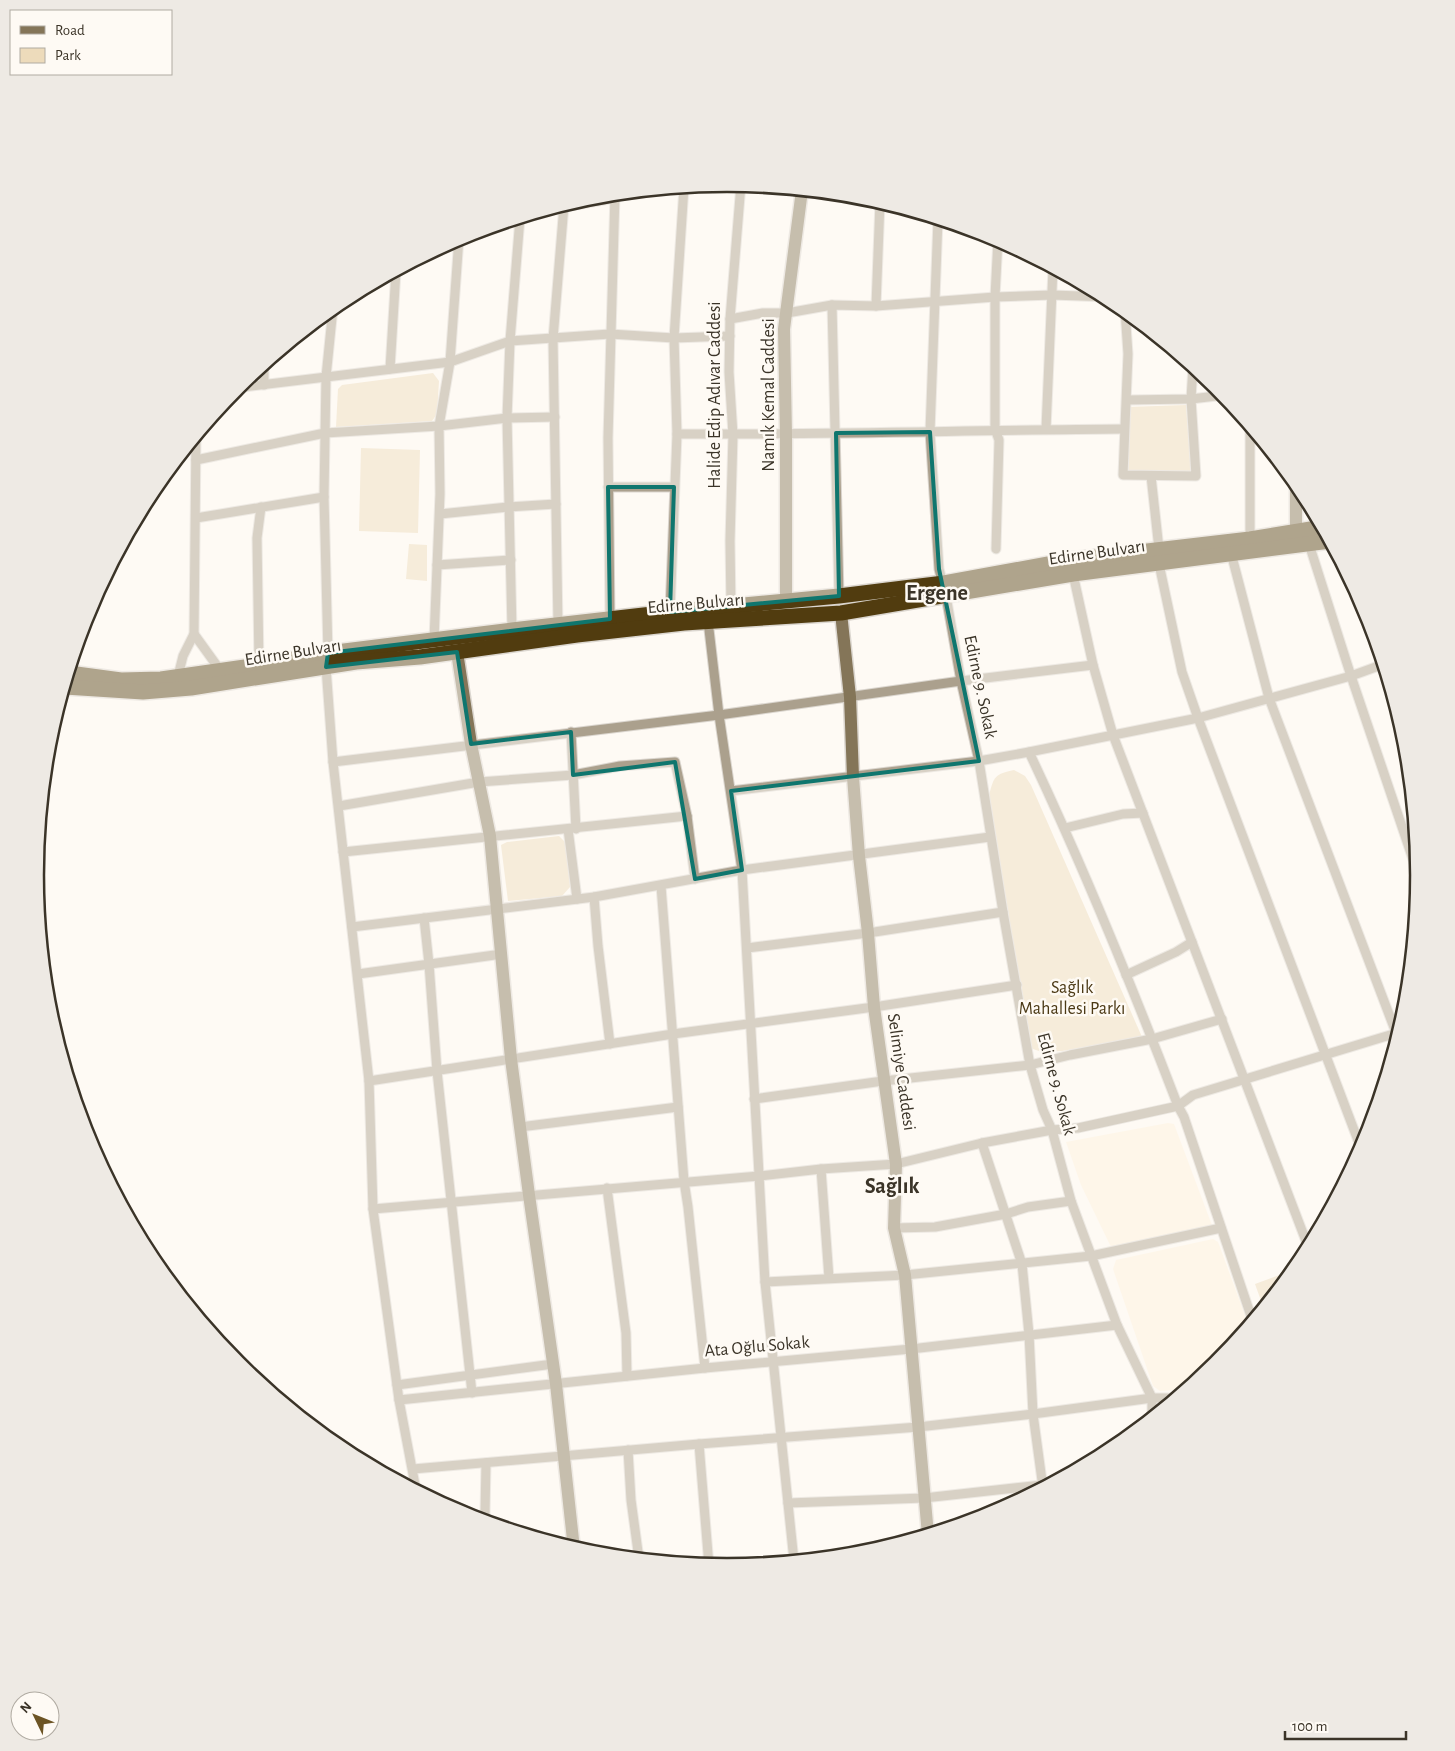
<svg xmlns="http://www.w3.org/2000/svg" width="1455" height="1751" viewBox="0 0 1455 1751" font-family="'Alegreya Sans',sans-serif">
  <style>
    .built { fill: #fff2db }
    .green { fill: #eddbbb }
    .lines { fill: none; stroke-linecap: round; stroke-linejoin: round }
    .street-casing { stroke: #dbd6cf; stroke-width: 11 }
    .secondary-casing { stroke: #dbd6cf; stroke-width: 15 }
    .highway-casing { stroke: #dbd6cf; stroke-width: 18 }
    .street { stroke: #aba08d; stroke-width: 9 }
    .secondary { stroke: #847558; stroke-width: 12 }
    .highway { stroke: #513c0f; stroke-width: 15 }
    .marked { fill: none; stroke: #0f766e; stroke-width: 4; stroke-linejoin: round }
    .labels { text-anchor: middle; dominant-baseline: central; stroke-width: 5; stroke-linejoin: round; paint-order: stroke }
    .street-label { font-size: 18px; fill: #3b3428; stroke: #fefaf4 }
    .park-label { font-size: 18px; fill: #4b3915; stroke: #fefaf4 }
    .district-label { font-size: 22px; font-weight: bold; fill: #3b3428; stroke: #fefaf4 }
    .rim { fill: none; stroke: #3b3428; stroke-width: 2.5 }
  </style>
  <rect width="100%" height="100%" fill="#fefaf4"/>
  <!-- built -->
  <g class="built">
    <path d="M1168,1123L1174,1124L1213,1228L1111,1247L1081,1185L1066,1142Z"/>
    <path d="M1213,1239L1218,1242L1249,1326L1217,1365L1188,1389L1160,1391L1153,1386L1113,1269L1116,1260Z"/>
  </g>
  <!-- green -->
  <g class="green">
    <path d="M433,373L439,381L437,414L432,421L336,427L338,389L342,385Z"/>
    <path d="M1186,405L1191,472L1125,476L1127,407Z"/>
    <path d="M361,448L420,450L418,533L359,531Z"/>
    <path d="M409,544L427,545V581L406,579Z"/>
    <path d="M1014,770L1025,776L1031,785L1142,1037L1062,1051L1042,1052L1030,1048L989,795C994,776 995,774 1014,770Z"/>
    <path d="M559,836L566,843L570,887L562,896L508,901L501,845L507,842Z"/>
    <path d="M1296,1269L1264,1309L1255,1284Z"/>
  </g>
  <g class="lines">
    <!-- street casing -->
    <g class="street-casing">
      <g id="street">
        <path d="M546,210L615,198"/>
        <path d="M938,219L930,432L939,569L946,596L961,681L979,761L1003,912L1030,1065L1043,1110L1052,1130L1071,1201L1117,1325L1152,1398V1418"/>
        <path d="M832,305L839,596"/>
        <path d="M876,306L880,202"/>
        <path d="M333,308L326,377L324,497L328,653L326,667L333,762L369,1081L373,1209L399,1400L416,1490"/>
        <path d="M1125,310L1128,354L1123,475L1196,476L1191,399L1193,366"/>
        <path d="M730,319L763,313H787L832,305L876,306L995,297L1052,295L1108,297"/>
        <path d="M390,369L396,271"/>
        <path d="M264,385V364"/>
        <path d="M236,388L450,362L510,341L610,334L674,338L730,336"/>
        <path d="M1127,400L1191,399L1225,395"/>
        <path d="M1250,425V539"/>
        <path d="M1046,429L1053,268"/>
        <path d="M677,434C826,435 975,430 1124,429"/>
        <path d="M196,460L325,433L439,426L507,418L555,417"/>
        <path d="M1151,476L1159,549"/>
        <path d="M608,487H674"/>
        <path d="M440,514L508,507L556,504"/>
        <path d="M196,518L324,497"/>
        <path d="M1309,544L1351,676L1420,880"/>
        <path d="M996,549L999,440L995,429V297L998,239"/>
        <path d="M1231,553L1269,698L1398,1038"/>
        <path d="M1159,564L1182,672L1198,718L1362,1151"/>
        <path d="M437,565L511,560"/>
        <path d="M1073,574L1093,665L1113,735L1309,1249"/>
        <path d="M731,607L730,541L733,435L729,372L730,319L741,184"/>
        <path d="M670,612L677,434L674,338L684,187"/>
        <path d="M610,619L608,438L615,194"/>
        <path d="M708,621L719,715L742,870L765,1282L794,1561"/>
        <path d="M558,625L553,339L564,205"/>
        <path d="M512,630L507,418L510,341L520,218"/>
        <path d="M194,634L220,670"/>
        <path d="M434,640L440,494L439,426L450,362L459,238"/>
        <path d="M259,665L257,538L261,507"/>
        <path d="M178,676L183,656L194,634L196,437"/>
        <path d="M571,732L576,829"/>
        <path d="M1029,752C1084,868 1132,986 1178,1106L1184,1117L1253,1322"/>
        <path d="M333,762L719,715L961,681L1093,665"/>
        <path d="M731,791L979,761L1029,752L1198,718L1351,676L1384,664"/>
        <path d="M339,806L479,782L573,775L620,766L675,762L687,816L695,879"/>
        <path d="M1065,828L1123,814L1143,813"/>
        <path d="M568,829L577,899"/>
        <path d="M343,852L687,816"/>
        <path d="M661,886L684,1181L688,1207L705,1368"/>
        <path d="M594,897L598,946L610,1044"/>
        <path d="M424,918L429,964L437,1071L472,1393"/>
        <path d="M352,927L594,897L742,870L990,837"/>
        <path d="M747,948L868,933L1003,912"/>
        <path d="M358,974L502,954"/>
        <path d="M1126,975L1176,952L1192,942"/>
        <path d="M369,1081L673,1034L874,1007L1017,985"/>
        <path d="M754,1099L883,1081L1030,1065L1070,1055L1152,1039L1222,1019"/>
        <path d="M520,1127L678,1107"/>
        <path d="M982,1143L1022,1264L1029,1334L1033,1414L1043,1488"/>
        <path d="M821,1169L829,1278"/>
        <path d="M607,1188L626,1333L627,1376"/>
        <path d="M373,1209L759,1176L821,1169L896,1164L982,1143L1052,1130L1078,1128L1178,1106L1193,1095L1400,1032"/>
        <path d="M894,1228L935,1227L1006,1214L1028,1207L1071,1201"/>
        <path d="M765,1282L905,1275L1091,1256L1221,1228"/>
        <path d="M397,1385L553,1364"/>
        <path d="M399,1400L705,1368L911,1349L1117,1325"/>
        <path d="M699,1444L709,1566"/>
        <path d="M628,1450L631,1500L639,1559"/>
        <path d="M413,1469L699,1444L918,1427L1033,1414L1152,1398H1177"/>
        <path d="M788,1503L924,1498L1051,1484"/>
        <path d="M485,1514L486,1463"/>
      </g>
    </g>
    <!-- secondary casing -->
    <g class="secondary-casing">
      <g id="secondary">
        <path d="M1296,530V482"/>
        <path d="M786,601V435L784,329L802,190"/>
        <path d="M841,613L850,697L853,777L859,856L868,933L874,1007L896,1164L894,1228L905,1275L928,1535"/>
        <path d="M457,652L471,744L490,836L511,1059L529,1195L556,1384L574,1549"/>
      </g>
    </g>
    <!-- highway casing -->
    <g class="highway-casing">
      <g id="highway">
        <path d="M69,673L121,680L161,679L259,665L328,653L512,630L670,612L839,596L944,583L1070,560L1250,539L1323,527"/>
        <path d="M65,687L143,692L191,688L356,662L420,657L577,635L684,623L841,613L1073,574L1330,541"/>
      </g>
    </g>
    <!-- street -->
    <use href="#street" class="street"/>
    <!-- secondary -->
    <use href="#secondary" class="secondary"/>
    <!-- highway -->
    <use href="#highway" class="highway"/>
  </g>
  <!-- marked area -->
  <path d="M0 0H1455V1751H0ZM930,432L939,569L979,761L731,791L742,870L695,879L675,762L573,775L571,732L471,744L457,652L326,667L328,653L610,619L608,487H674L670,612L839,596L836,433Z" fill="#fefaf4" fill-opacity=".55" fill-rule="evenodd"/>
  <path class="marked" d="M930,432L939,569L979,761L731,791L742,870L695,879L675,762L573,775L571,732L471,744L457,652L326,667L328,653L610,619L608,487H674L670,612L839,596L836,433Z"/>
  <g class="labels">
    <!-- street labels -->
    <g class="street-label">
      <text transform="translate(715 395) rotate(-90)">Halide Edip Adıvar Caddesi</text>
      <text transform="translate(769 395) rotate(-90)">Namık Kemal Caddesi</text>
      <text transform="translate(1097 553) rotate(-8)">Edirne Bulvarı</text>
      <text transform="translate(696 604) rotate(-5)">Edirne Bulvarı</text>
      <text transform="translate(293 653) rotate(-9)">Edirne Bulvarı</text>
      <text transform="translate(980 687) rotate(78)">Edirne 9. Sokak</text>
      <text transform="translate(901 1072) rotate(82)">Selimiye Caddesi</text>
      <text transform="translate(1056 1084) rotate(75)">Edirne 9. Sokak</text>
      <text transform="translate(757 1347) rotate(-5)">Ata Oğlu Sokak</text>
    </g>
    <!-- park labels -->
    <g class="park-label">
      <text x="1072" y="988">Sağlık<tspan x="1072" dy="21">Mahallesi Parkı</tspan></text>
    </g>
    <!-- district labels -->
    <g class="district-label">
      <text x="937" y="593">Ergene</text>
      <text x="892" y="1186">Sağlık</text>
    </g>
  </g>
  <!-- crop -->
  <path d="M0 0H1455V1751H0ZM44 875a683 683 0 1 1 1366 0a683 683 0 1 1-1366 0Z" fill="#eeeae4" fill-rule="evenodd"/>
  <path class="rim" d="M44 875a683 683 0 1 1 1366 0a683 683 0 1 1-1366 0Z"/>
  <!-- legend -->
  <rect x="10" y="10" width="162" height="65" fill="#fefaf4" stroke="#b0aba2"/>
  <rect x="20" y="26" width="25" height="8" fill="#847558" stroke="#b0aba2"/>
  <text x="55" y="35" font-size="15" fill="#3b3428">Road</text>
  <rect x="20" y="48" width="25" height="15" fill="#eddbbb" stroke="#b0aba2"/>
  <text x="55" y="60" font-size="15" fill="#3b3428">Park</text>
  <!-- north arrow -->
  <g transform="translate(35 1716) rotate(313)"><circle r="24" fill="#fefaf4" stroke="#b0aba2"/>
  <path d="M0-4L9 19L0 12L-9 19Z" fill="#6c5424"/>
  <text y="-8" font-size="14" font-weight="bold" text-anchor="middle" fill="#3b3428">N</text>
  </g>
  <!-- scale -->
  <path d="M1285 1731v8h121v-8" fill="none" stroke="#3b3428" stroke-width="2.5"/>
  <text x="1292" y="1731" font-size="15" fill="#3b3428" stroke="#fefaf4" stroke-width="4" paint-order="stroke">100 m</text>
</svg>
